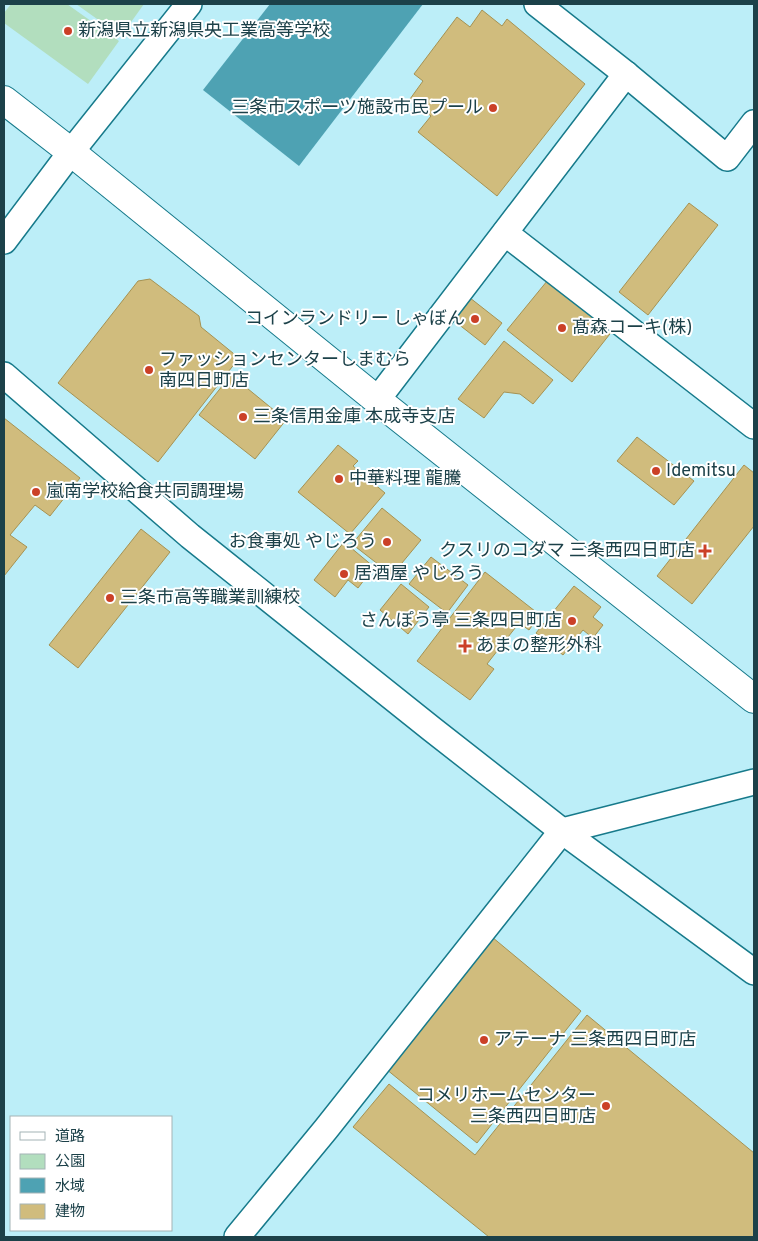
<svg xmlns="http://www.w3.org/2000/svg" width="758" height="1241" viewBox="0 0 758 1241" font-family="Overpass,'Noto Sans JP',sans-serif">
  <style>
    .green { fill: #b2debe }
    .water { fill: #4ea2b3 }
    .building { fill: #d0bc7d; stroke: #a69252 }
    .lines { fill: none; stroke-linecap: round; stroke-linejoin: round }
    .street-casing { stroke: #177a8b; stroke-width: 28 }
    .secondary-casing { stroke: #177a8b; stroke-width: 30 }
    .street { stroke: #fff; stroke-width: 25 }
    .secondary { stroke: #fff; stroke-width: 28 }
    .poi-dot { fill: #cb4027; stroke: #fff; stroke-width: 2 }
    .labels { text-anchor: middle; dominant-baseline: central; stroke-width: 4; stroke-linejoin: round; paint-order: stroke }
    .poi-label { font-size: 18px; fill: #1c4149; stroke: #fff; text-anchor: start }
  </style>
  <rect width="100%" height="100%" fill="#bceef8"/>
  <!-- green -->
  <g class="green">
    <path d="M11,4H67L119,41L88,84L4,23V13Z"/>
    <path d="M76,4H144L121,36Z"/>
  </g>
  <!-- water -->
  <path class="water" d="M270,4H423L299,166L203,90Z"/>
  <!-- building -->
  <g class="building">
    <path d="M482,10L502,26L507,19L585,84L497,196L418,132L431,116L410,99L423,81L414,74L457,17L470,27Z"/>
    <path d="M689,203L718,225L648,315L619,292Z"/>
    <path d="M552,275L617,325L572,382L507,330Z"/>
    <path d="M150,279L199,316L201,327L239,358L158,462L58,383L138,281Z"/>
    <path d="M465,294L502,323L485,345L448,316Z"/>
    <path d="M504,341L553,380L533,404L520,394L504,392L484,418L458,399Z"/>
    <path d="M231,375L286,420L255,459L199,415Z"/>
    <path d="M4,418L80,478L50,516L35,505L10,535L27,547L4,576Z"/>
    <path d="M637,437L694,481L674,505L617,461Z"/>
    <path d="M338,445L358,461L353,466L385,493L350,534L298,492Z"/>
    <path d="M744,465L754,473V526L692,604L657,576Z"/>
    <path d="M382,508L421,540L392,575L352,544Z"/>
    <path d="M141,529L170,552L78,668L49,645Z"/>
    <path d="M344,542L374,567L358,588L348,580L335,597L314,580Z"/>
    <path d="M431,557L468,585L447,613L409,584Z"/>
    <path d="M485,572L540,615L529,630L519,623L487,664L494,669L470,700L417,661Z"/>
    <path d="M401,584L429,607L408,634L380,610Z"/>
    <path d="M574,586L601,607L593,617L603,625L593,638L583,630L563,655L536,633Z"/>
    <path d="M492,937L581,1011L477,1143L386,1069Z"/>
    <path d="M587,1015L754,1153V1237H489L353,1127L389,1084L475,1155Z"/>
  </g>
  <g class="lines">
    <!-- street casing -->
    <g class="street-casing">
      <g id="street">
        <path d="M537,4L626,74L727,158L754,123"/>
        <path d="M505,233L754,426"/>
        <path d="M4,241L71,152L189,4"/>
        <path d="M4,375L190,536L433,730L562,831L754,972"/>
        <path d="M377,400L626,74"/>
        <path d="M237,1237L326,1129L562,831L754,782"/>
      </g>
    </g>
    <!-- secondary casing -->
    <g class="secondary-casing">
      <path id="secondary" d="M4,100L71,152L377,400L754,699"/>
    </g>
    <!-- street -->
    <use href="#street" class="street"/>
    <!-- secondary -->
    <use href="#secondary" class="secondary"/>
  </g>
  <!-- markers -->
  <g class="poi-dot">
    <circle cx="68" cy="31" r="5"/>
    <circle cx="493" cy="108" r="5"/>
    <circle cx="475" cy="319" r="5"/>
    <circle cx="562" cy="328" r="5"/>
    <circle cx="149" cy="370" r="5"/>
    <circle cx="243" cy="417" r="5"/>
    <circle cx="656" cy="471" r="5"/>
    <circle cx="339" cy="479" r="5"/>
    <circle cx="36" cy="492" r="5"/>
    <circle cx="387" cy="542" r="5"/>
    <path d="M702.5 543.5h5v5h5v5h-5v5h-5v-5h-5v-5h5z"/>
    <circle cx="344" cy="574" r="5"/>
    <circle cx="110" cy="598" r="5"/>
    <circle cx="572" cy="621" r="5"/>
    <path d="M462.5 638.5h5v5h5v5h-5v5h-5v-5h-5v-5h5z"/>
    <circle cx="484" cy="1040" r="5"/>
    <circle cx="606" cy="1106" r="5"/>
  </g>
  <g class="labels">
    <!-- poi labels -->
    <g class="poi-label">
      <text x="78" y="31">新潟県立新潟県央工業高等学校</text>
      <text x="483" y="108" text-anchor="end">三条市スポーツ施設市民プール</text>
      <text x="465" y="319" text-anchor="end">コインランドリー しゃぼん</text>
      <text x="572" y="328">髙森コーキ(株)</text>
      <text x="159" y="360">ファッションセンターしまむら<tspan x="159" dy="21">南四日町店</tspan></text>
      <text x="253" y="417">三条信用金庫 本成寺支店</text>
      <text x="666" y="471">Idemitsu</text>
      <text x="349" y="479">中華料理 龍騰</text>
      <text x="46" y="492">嵐南学校給食共同調理場</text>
      <text x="377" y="542" text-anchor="end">お食事処 やじろう</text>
      <text x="695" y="551" text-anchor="end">クスリのコダマ 三条西四日町店</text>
      <text x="354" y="574">居酒屋 やじろう</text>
      <text x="120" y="598">三条市高等職業訓練校</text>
      <text x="562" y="621" text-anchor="end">さんぽう亭 三条四日町店</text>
      <text x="476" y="646">あまの整形外科</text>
      <text x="494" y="1040">アテーナ 三条西四日町店</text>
      <text x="596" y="1096" text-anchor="end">コメリホームセンター<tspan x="596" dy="21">三条西四日町店</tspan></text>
    </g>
  </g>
  <!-- border -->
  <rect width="758" height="1241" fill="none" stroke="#1c4149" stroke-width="10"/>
  <!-- legend -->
  <rect x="10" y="1116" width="162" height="115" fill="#ffffff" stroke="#a4b3b6"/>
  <rect x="20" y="1132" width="25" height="8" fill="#ffffff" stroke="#a4b3b6"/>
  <text x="55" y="1141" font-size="15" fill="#1c4149">道路</text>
  <rect x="20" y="1154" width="25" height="15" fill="#b2debe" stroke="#a4b3b6"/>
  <text x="55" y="1166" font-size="15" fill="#1c4149">公園</text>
  <rect x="20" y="1178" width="25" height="15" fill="#4ea2b3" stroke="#a4b3b6"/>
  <text x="55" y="1191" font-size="15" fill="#1c4149">水域</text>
  <rect x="20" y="1204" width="25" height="15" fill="#d0bc7d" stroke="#a4b3b6"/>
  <text x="55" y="1216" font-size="15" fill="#1c4149">建物</text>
</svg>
